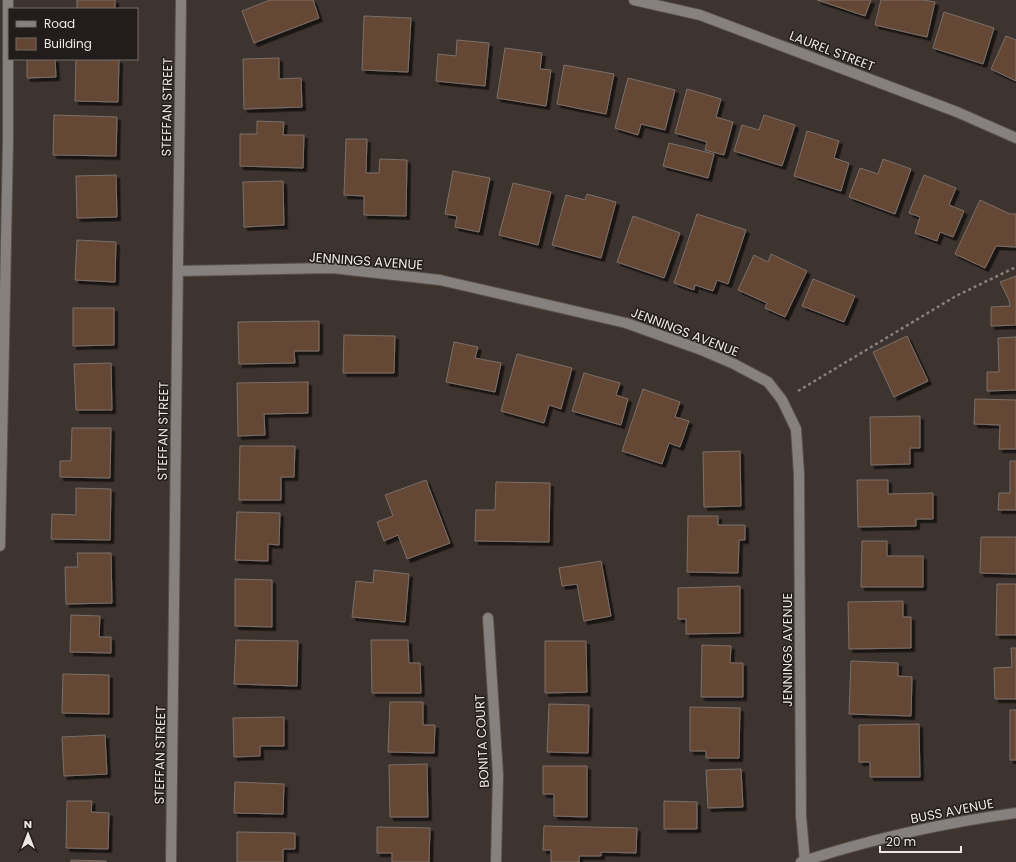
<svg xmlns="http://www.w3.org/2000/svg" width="1016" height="862" viewBox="0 0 1016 862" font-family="Poppins,sans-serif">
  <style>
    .building { fill: #654634; stroke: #7b6f69; filter: url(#shadow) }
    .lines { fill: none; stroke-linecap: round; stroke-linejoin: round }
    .minor-casing { stroke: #5a504c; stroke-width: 12 }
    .path { stroke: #89807c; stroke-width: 2.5; stroke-dasharray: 3 3; stroke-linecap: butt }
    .minor { stroke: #86817e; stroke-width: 10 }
    .labels { text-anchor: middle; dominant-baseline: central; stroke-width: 3; stroke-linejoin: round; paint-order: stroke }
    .street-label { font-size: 13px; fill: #ede6e3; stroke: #221d1b }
  </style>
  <defs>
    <filter id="shadow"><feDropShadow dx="3.5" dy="3.5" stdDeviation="0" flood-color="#0009"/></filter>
  </defs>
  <rect width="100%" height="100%" fill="#3e342f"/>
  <!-- building -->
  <g class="building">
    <rect x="77" y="0" width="38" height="9"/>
    <path d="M270,0H313L319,18L254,43L242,11Z"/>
    <path d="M817,0H871L865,16Z"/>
    <path d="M881,0H924L935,2L927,37L875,25Z"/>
    <path d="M944,12L994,28L983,64L933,48Z"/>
    <path d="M364,16L411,18L408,72L362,70Z"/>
    <path d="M1006,36L1016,40V81L991,69Z"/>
    <path d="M457,40L489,43L485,86L436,81L438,54L456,56Z"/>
    <path d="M505,48L542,53L540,69L551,70L546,106L497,98Z"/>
    <path d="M279,58V79L301,78L302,107L244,109L243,59Z"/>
    <path d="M27,59H55L56,77L27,78Z"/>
    <path d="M76,59L119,60L118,102L75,101Z"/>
    <path d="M564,65L614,74L606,114L557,104Z"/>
    <path d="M628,78L675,90L665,130L641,124L638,135L615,128Z"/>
    <path d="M687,89L721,99L716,117L733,122L724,155L705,150L707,142L675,133Z"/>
    <path d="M54,115L117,117L116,156L53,155Z"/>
    <path d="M764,115L795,125L782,166L734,151L742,125L759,130Z"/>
    <path d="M257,121L284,122L283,135H304L303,168L240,166V134H257Z"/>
    <path d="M807,131L839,141L834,158L849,163L841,191L794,176Z"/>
    <path d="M346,139H367L366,173H379L380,159L407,160L406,216L364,215V196L344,195Z"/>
    <path d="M669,143L714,154L708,178L663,166Z"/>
    <path d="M883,159L911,169L895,214L849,197L860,168L878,174Z"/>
    <path d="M453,171L490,178L479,232L455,227L457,216L445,214Z"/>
    <path d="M116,175L117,217L77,218L76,176Z"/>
    <path d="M924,175L956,188L949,205L964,211L953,237L940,232L937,241L915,233L920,217L909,213Z"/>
    <path d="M283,181L284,225L244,227L243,182Z"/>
    <path d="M513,183L551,192L538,245L499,235Z"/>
    <path d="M587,194L616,202L601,258L552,245L566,195L585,200Z"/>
    <path d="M980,200L1010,214H1016V247L996,246L985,268L955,254Z"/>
    <path d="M697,214L746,230L728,284L717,280L713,291L695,285L694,290L674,283Z"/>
    <path d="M633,216L680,233L664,278L617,262Z"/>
    <path d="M77,240L116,242L115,282L75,280Z"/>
    <path d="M771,254L807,271L785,317L765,308L767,303L738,290L754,255L768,262Z"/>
    <path d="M1016,276V325L991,326V307L1010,306L1009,300L1000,282Z"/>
    <path d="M813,279L855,296L844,322L802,306Z"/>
    <path d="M73,308H114V345L73,346Z"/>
    <path d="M319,321V351H294L295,363L239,364L238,322Z"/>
    <path d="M344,335L395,336L394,373H343Z"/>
    <path d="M907,336L928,381L894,397L873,352Z"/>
    <path d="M1016,337V390L987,391V372H999L998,338Z"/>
    <path d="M454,342L478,347L475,358L501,363L495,392L446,382Z"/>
    <path d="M517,354L572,368L561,409L549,405L544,423L501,411Z"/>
    <path d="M111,363L112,410H76L74,364Z"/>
    <path d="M584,373L620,383L616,395L628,399L621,425L572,411Z"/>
    <path d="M308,382V413L264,414L265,435L238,436L237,383Z"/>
    <path d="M643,389L680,402L675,417L689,421L680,447L669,443L662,464L622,451Z"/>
    <path d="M975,399L1016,400V449H999L1000,425L974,424Z"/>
    <path d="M920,416V448H910V464L871,465L870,417Z"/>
    <path d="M72,428H111L110,478L60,477V461H71Z"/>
    <path d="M240,446H295L294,477H281V500H239Z"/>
    <path d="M740,451L741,506L704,507L703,452Z"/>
    <path d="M1010,461H1016V510H998L999,493H1010Z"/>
    <path d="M426,480L450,543L407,559L398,535L384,541L377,522L393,516L385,495Z"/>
    <path d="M857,480H888V494L933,493V519H916V526L858,527Z"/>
    <path d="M496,482L550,483L549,542L475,541L476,510H495Z"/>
    <path d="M76,488L111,489L110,540L51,539L52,514L76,515Z"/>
    <path d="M237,512L280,513L279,545L268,544V561L235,560Z"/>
    <path d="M688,516H718V525H745V540H739L738,573L687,572Z"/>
    <path d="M981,537H1016V574L980,573Z"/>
    <path d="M862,541H887V556H923V587H861Z"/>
    <path d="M77,553H111L112,603L66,604L65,567H78Z"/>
    <path d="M601,561L611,616L584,621L577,584L562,586L559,568Z"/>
    <path d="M374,570L409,574L405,622L352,617L356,581L373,583Z"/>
    <path d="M235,579L272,580V627L235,626Z"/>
    <path d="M997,584H1016V635H996Z"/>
    <path d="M740,586V633L686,634V619H678V588Z"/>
    <path d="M903,601V617H911V648L849,649L848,602Z"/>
    <path d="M71,615L100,616L99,637H111V653L70,652Z"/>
    <path d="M236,640L298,641L297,686L234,684Z"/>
    <path d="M371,640H408L409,663H420L421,693H372Z"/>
    <path d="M545,641H586L587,692L545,693Z"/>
    <path d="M702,645L731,646L730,663H743V697H701Z"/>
    <path d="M1011,648H1016V699H995L994,668L1012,667Z"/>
    <path d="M851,661L898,663V676L912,677L911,716L849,714Z"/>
    <path d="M63,674L109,675V714L62,713Z"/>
    <path d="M390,702H423V725H435L434,753L388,752Z"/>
    <path d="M549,704L589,705L588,753L547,752Z"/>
    <path d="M690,707L740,708L739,758H706V751H690Z"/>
    <rect x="1010" y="710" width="6" height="50"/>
    <path d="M284,717V746H260V756L234,757L233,718Z"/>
    <path d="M919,724L920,777H870V762H859V725Z"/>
    <path d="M105,735L107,774L64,776L62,737Z"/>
    <path d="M427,764L428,817H390L389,765Z"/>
    <path d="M543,766H587V817L554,816V794H543Z"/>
    <path d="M741,769L743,807L708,808L706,770Z"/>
    <path d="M235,782L284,784L283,814L234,813Z"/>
    <path d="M67,801H92L91,812L109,813L108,849L66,848Z"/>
    <path d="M664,801L697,802V829H664Z"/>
    <path d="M544,826L637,828L636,853L601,852V856H579V862H551V850H543Z"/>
    <path d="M377,827L430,828L429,862H392V853H377Z"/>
    <path d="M237,832L295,833V849H283V862H237Z"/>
    <path d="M71,860L106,861V862H71Z"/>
  </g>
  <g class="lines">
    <!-- minor casing -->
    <g class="minor-casing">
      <g id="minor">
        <path d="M634,0L700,15L957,112L1016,138"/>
        <path d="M178,271L332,268L440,280L626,323L699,349L734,364L768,382L782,400L796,429L799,474L801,816L805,862"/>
        <path d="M0,546L8,140V0"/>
        <path d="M488,618L498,775L496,862"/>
        <path d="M171,862L181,0"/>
        <path d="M801,862C871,839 943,823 1016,813"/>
      </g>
    </g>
    <!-- path -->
    <path class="path" d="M798,391L956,296L1016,267"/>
    <!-- minor -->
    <use href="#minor" class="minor"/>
  </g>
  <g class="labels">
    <!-- street labels -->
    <g class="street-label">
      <text transform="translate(832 51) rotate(21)">LAUREL STREET</text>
      <text transform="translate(167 107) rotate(-89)">STEFFAN STREET</text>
      <text transform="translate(366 261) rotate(4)">JENNINGS AVENUE</text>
      <text transform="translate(685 332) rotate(21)">JENNINGS AVENUE</text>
      <text transform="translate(163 431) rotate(-89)">STEFFAN STREET</text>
      <text transform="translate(787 650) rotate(-90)">JENNINGS AVENUE</text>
      <text transform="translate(482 741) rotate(-93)">BONITA COURT</text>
      <text transform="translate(160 755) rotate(-89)">STEFFAN STREET</text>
      <text transform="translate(952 811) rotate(-11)">BUSS AVENUE</text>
    </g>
  </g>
  <!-- legend -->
  <rect x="8" y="8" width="130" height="52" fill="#221d1b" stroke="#736d6b"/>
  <rect x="16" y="21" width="20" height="6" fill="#86817e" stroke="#736d6b"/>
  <text x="44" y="28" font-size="12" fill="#ede6e3">Road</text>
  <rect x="16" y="38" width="20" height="12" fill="#654634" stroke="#736d6b"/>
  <text x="44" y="48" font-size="12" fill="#ede6e3">Building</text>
  <!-- north arrow -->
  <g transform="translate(28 834)" stroke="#221d1b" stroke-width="3" paint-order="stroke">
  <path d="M0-3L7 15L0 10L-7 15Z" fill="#ede6e3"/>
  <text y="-6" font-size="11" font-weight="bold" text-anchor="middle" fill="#ede6e3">N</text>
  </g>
  <!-- scale -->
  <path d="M880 846v6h81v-6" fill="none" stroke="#ede6e3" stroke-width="2"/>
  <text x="886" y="846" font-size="12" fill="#ede6e3" stroke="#221d1b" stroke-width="3" paint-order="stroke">20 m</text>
</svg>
